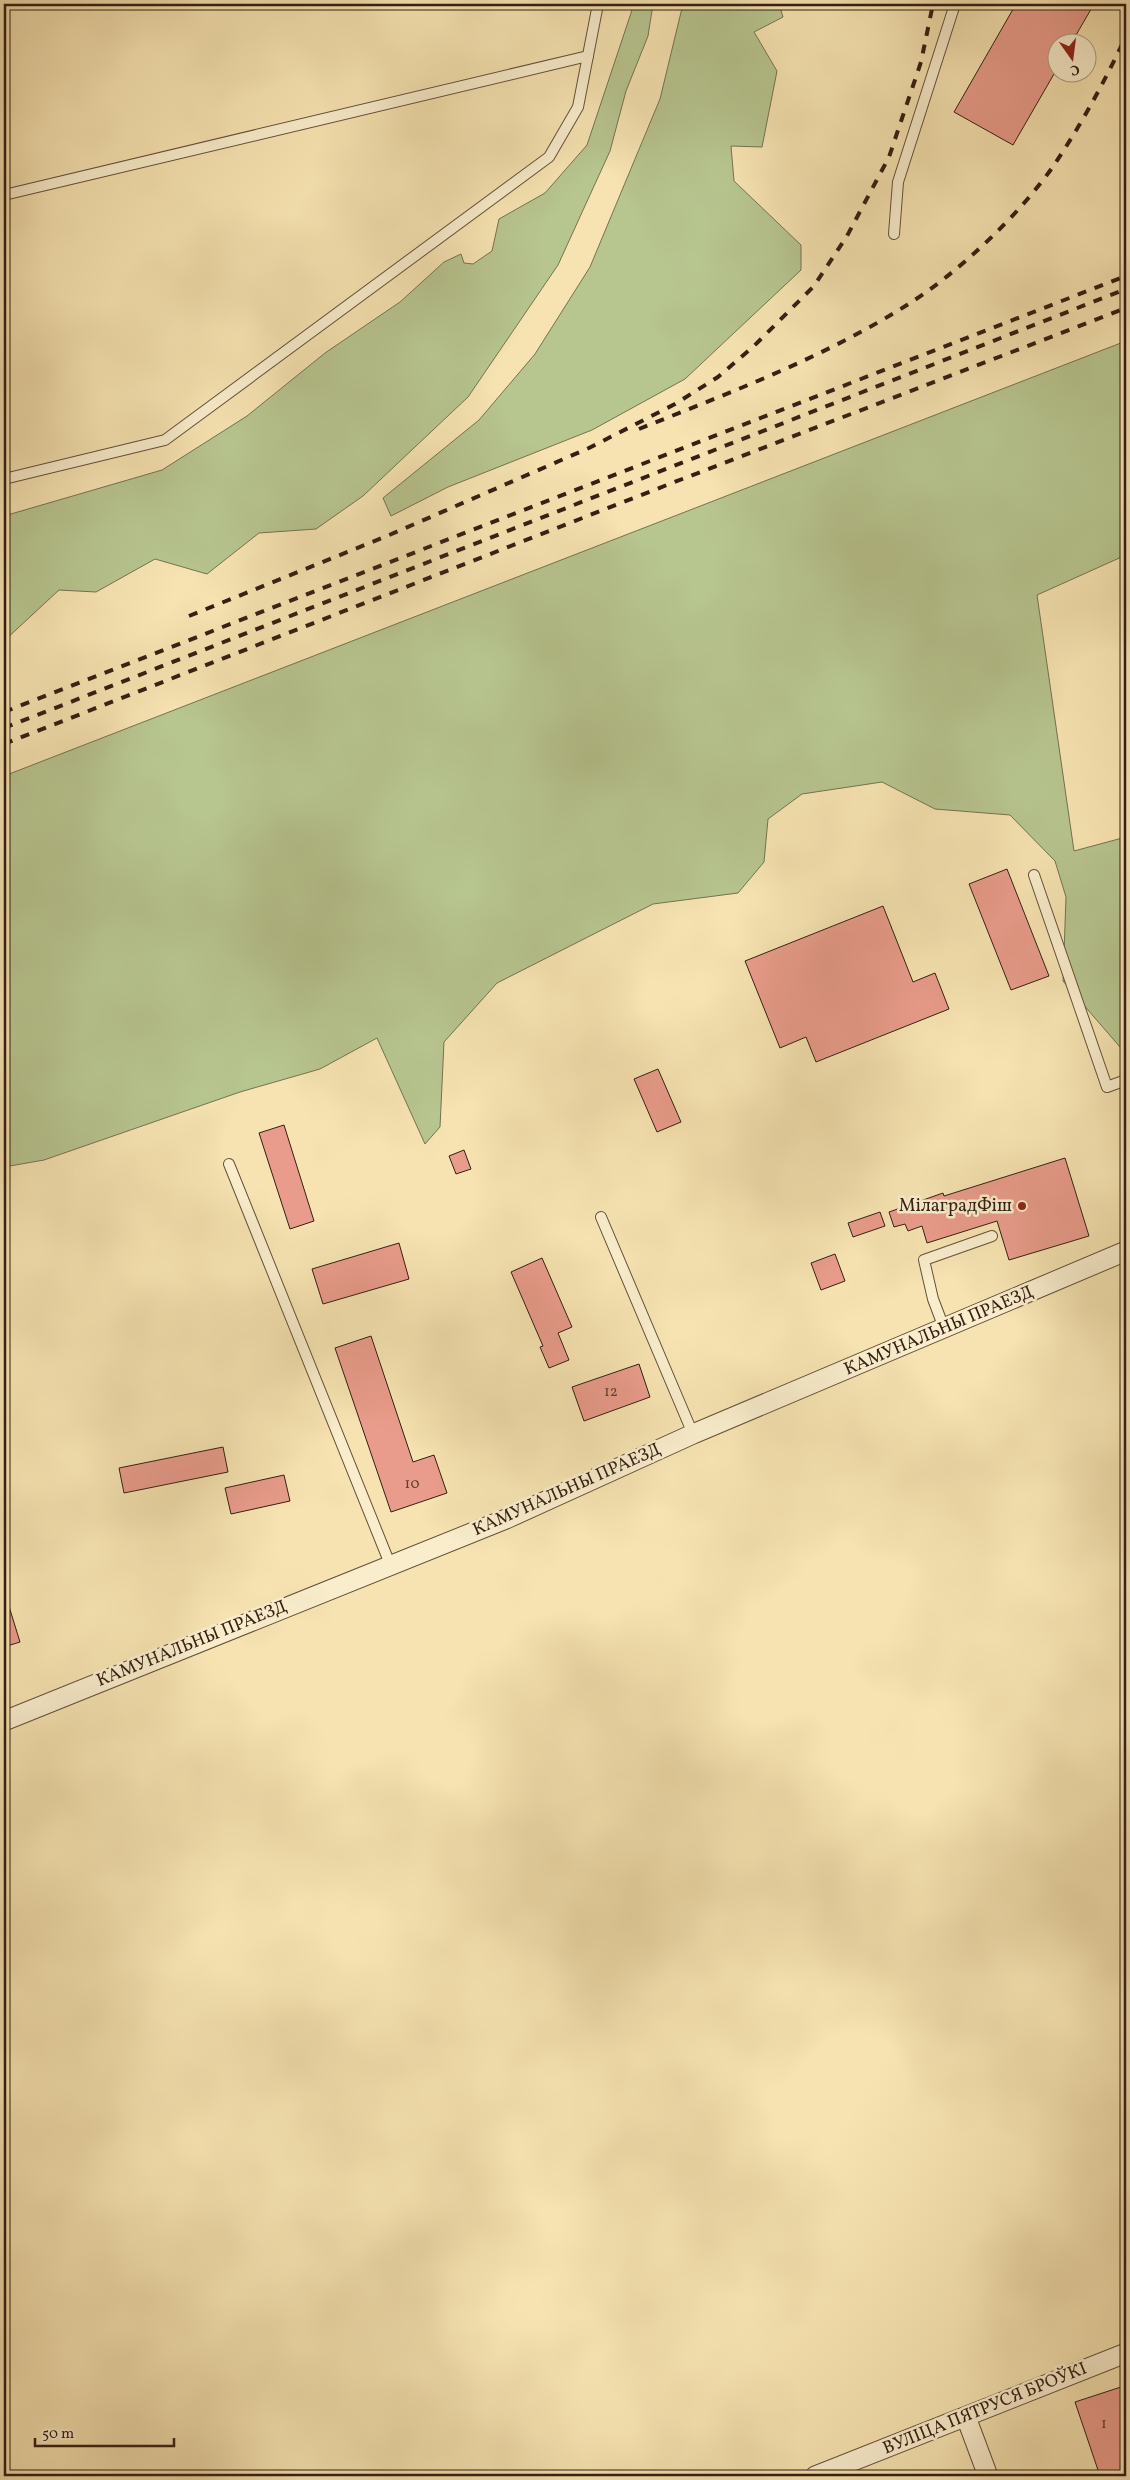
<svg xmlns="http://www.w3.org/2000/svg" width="1130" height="2480" viewBox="0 0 1130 2480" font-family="Vollkorn,serif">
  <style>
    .green { fill: #b7c58f; stroke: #757251 }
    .building { fill: #e99c8b; stroke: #331f13 }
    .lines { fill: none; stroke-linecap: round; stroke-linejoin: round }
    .service-casing { stroke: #64503a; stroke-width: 12 }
    .minor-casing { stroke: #64503a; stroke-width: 21 }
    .path { stroke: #331f13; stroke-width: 3; stroke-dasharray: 4 2.5; stroke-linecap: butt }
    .service { stroke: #f9edcc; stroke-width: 10 }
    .minor { stroke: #f9edcc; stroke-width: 19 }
    .rail { stroke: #331f13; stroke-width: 4; stroke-dasharray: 9 9; stroke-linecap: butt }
    .poi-dot { fill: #8f2418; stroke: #f9edcc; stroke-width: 2 }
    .labels { text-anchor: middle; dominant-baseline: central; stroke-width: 5; stroke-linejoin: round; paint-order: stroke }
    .number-label { font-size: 15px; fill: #603e31 }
    .poi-label { font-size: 18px; fill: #331f13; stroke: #f9edcc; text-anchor: end }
    .street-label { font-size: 18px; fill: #331f13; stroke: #f9edcc }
  </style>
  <rect width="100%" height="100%" fill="#f6e3b1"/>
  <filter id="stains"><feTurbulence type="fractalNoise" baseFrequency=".004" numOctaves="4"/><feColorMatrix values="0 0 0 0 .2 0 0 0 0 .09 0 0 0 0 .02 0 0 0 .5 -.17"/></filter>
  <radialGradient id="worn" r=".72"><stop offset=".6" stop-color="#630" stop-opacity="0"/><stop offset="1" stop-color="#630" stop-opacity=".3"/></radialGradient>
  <!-- green -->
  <g class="green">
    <path d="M634,4H653L648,36L626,91L610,151L558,265L468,397L363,496L316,529L259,533L207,574L155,559L96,592L59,590L4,641V516L162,470L247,416L325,353L400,302L444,262L461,254L464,263L473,264L492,251L499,219L545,193L587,145Z"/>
    <path d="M683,4H779L783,17L754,32L777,71L762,147L731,146L734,181L801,245V270L685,379L592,430L448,487L391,516L383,498L479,420L535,354L590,267L660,99Z"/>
    <path d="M1126,341V555L1037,595L1074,851L1126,837V1054L1063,981L1066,897L1055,861L1010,815L935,809L882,782L802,794L768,819L764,862L738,893L653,904L497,983L444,1042L440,1127L425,1144L377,1038L320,1069L240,1092L44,1160L4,1167V776Z"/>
  </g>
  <!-- building -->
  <g class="building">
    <path d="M1016,4H1094L1072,42H1058V67L1013,145L954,112Z"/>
    <path d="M1007,869L1049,976L1011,990L969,884Z"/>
    <path d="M883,906L913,982L935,973L949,1009L816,1062L806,1037L780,1048L745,961Z"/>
    <path d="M658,1069L681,1122L657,1132L634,1079Z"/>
    <path d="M284,1125L314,1221L290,1229L259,1133Z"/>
    <path d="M464,1150L471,1169L456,1174L449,1156Z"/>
    <path d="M1065,1158L1089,1236L1009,1260L997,1221L927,1243L922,1226L908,1231L905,1224L894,1227L889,1212L943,1193L944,1196Z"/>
    <path d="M880,1212L885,1226L853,1237L848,1223Z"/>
    <path d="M399,1243L409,1279L323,1304L312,1269Z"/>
    <path d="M835,1254L845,1281L821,1290L811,1263Z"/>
    <path d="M542,1258L572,1327L558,1333L569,1360L549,1368L540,1347L543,1346L511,1272Z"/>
    <path d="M371,1336L413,1462L434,1455L447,1493L391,1512L335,1348Z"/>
    <path d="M639,1364L650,1397L584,1421L572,1387Z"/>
    <path d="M223,1447L228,1472L124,1493L119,1468Z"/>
    <path d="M284,1475L290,1501L231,1514L225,1488Z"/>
    <path d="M4,1600H7L20,1642L4,1647Z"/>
    <path d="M1121,2387L1126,2404V2476H1100L1075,2402Z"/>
  </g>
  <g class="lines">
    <!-- service casing -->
    <g class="service-casing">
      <g id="service">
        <path d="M4,195L588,56"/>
        <path d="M894,234L898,182L955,4"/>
        <path d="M4,479L165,440L549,157L578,107L598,4"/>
        <path d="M1034,875L1107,1087L1126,1080"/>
        <path d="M229,1164L390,1564"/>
        <path d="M601,1217L693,1434"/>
        <path d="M944,1328L933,1299L924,1260L992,1236"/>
      </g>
    </g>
    <!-- minor casing -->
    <g class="minor-casing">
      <g id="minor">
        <path d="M4,1721L506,1519L693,1434L1126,1251"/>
        <path d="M966,2417L988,2476"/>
        <path d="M815,2476L1126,2353"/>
      </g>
    </g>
    <!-- path -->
    <path class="path" d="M4,2471L16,2476"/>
    <!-- service -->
    <use href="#service" class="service"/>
    <!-- minor -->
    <use href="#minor" class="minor"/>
    <!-- rail -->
    <g class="rail">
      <path d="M639,429C729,393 825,357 907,305C958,273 1017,217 1052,168C1080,127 1105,81 1126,36"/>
      <path d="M189,616L387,536L589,448L675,404L718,377L754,346L814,286L847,236L889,157L921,62L933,4"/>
      <path d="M4,712L1126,276"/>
      <path d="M4,728L1126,289"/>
      <path d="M4,744L672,483L1126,308"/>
    </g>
  </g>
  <!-- markers -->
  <circle class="poi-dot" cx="1022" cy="1206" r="5"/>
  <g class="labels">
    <!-- number labels -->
    <g class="number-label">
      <text x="611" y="1392">12</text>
      <text x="412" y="1484">10</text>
      <text x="1104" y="2424">1</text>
    </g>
    <!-- poi labels -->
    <g class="poi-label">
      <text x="1012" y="1206">МілаградФіш</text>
    </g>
    <!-- street labels -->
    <g class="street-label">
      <text transform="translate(939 1331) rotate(-23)">КАМУНАЛЬНЫ ПРАЕЗД</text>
      <text transform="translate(567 1490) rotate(-24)">КАМУНАЛЬНЫ ПРАЕЗД</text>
      <text transform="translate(192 1644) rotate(-22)">КАМУНАЛЬНЫ ПРАЕЗД</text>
      <text transform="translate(985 2409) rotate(-22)">ВУЛІЦА ПЯТРУСЯ БРОЎКІ</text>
    </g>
  </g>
  <!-- margin -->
  <rect width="1130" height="2480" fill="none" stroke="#f6e3b1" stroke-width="20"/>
  <rect x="5" y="5" width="1120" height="2470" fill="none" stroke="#331f13" stroke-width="2.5"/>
  <rect x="10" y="10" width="1110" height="2460" fill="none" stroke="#331f13"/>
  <!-- north arrow -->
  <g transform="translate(1072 58) rotate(166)"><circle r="24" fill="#f9edcc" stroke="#aa9b82"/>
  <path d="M0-4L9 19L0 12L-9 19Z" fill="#8f2418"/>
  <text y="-8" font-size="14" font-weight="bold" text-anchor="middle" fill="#331f13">С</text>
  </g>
  <!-- scale -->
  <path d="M35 2438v8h139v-8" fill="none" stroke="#331f13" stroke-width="2.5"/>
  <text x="42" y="2438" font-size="15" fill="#331f13" stroke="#f9edcc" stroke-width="4" paint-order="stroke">50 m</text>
  <rect width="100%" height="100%" filter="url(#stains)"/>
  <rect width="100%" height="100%" fill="url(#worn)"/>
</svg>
